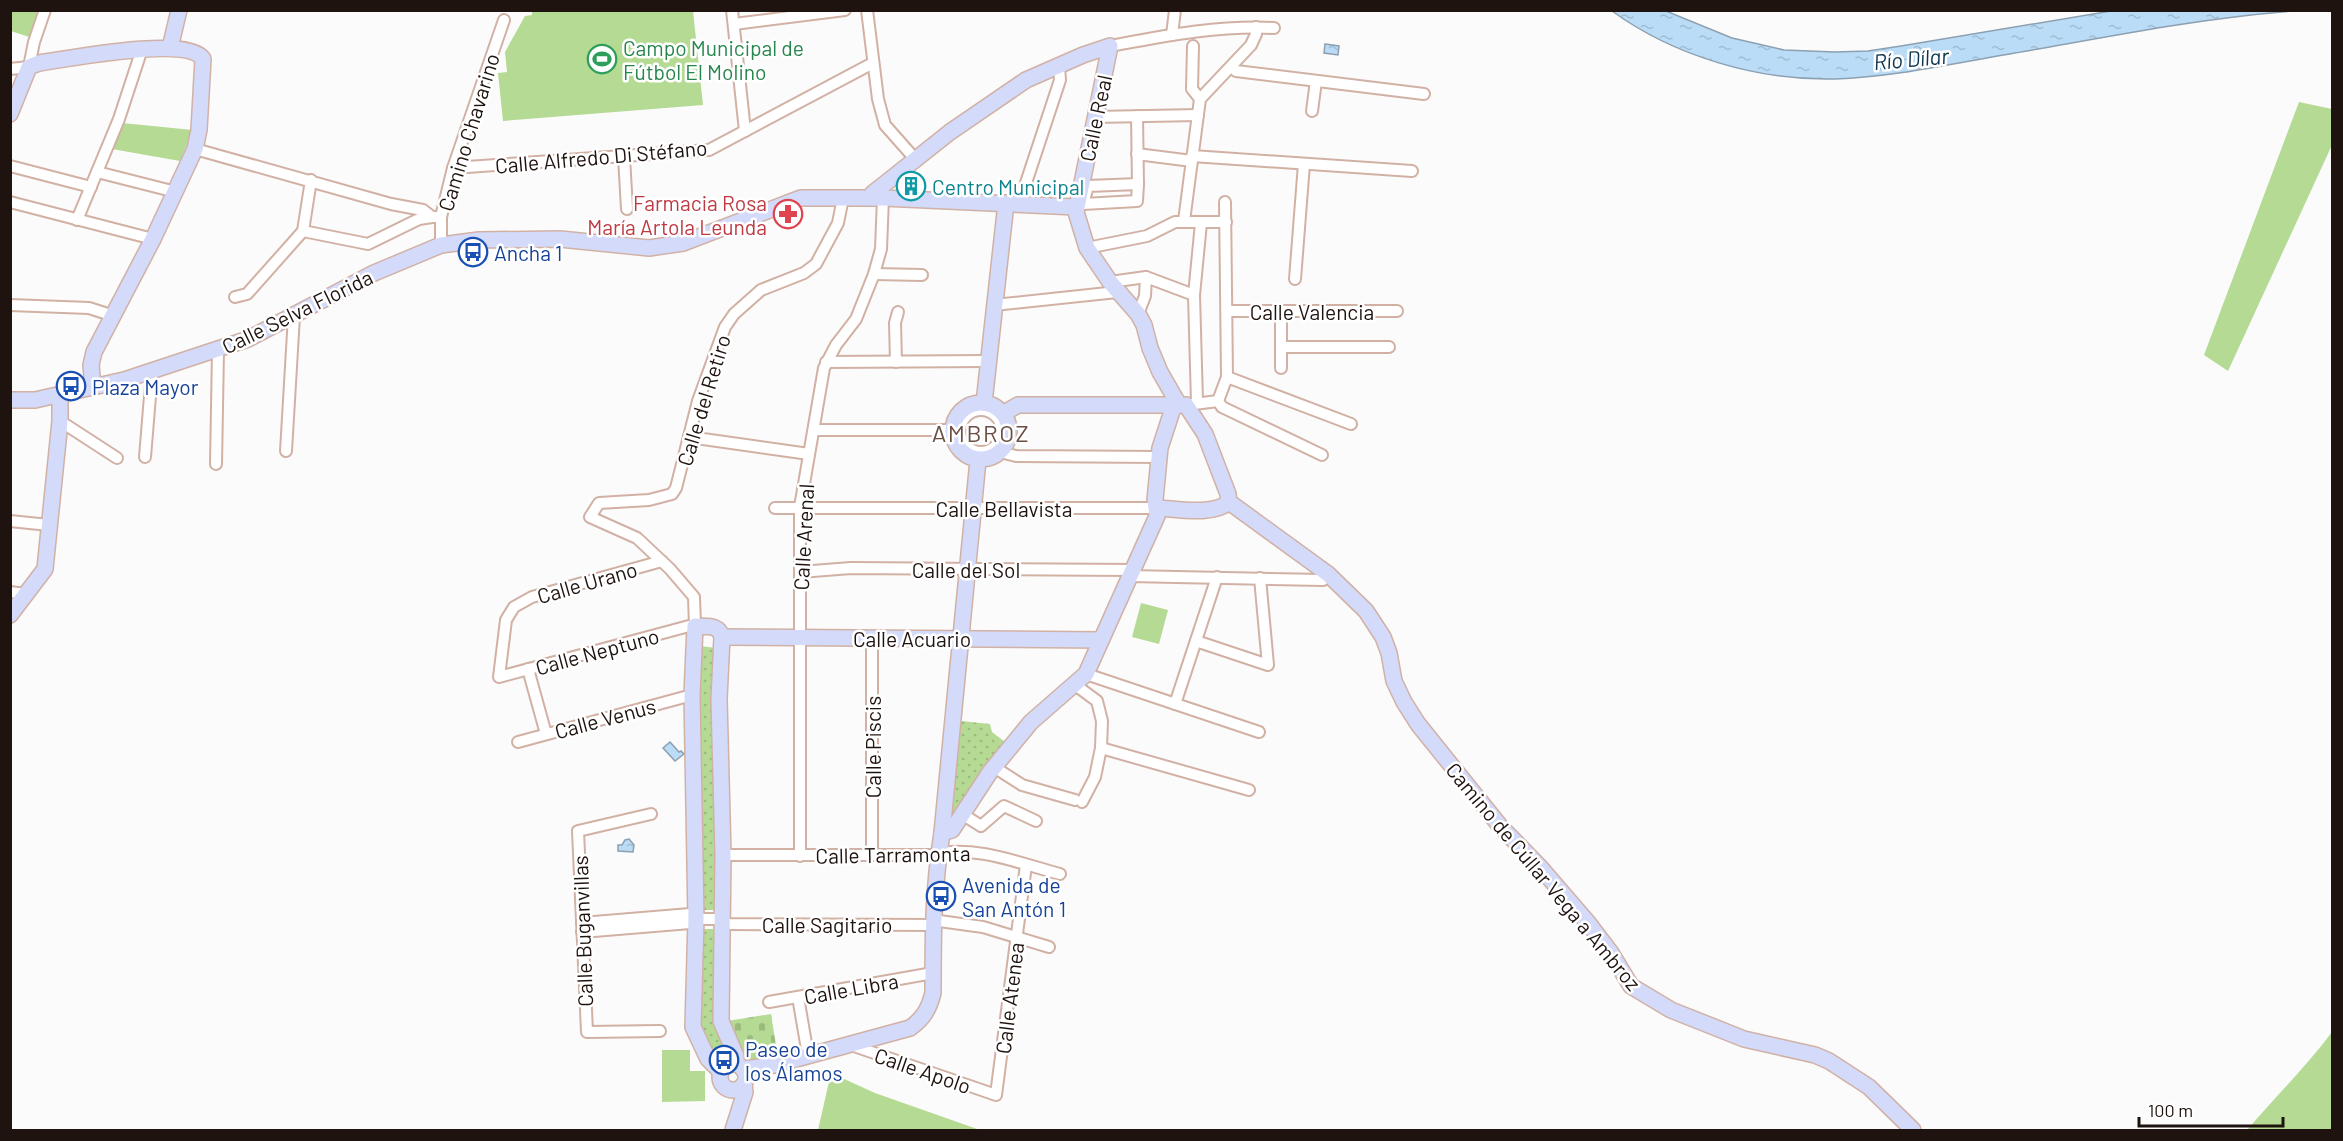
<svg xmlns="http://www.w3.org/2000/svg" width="2343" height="1141" viewBox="0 0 2343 1141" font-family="Barlow,sans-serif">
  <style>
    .green { fill: #b5da93 }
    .cemetery { fill: url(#cemetery-stones) }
    .park { fill: url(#park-dots) }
    .water { fill: url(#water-ripples); stroke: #8ca0b1; stroke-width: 1.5 }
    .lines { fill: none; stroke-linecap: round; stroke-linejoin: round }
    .street-casing { stroke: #d2b1a5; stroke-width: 14 }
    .secondary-casing { stroke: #d2b1a5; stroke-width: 18 }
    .street { stroke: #fff; stroke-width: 10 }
    .secondary { stroke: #d3dafa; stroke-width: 15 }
    .labels { text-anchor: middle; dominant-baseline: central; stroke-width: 5; stroke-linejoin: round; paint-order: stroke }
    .leisure-label { font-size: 21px; fill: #27864d; stroke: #fff; text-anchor: start }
    .street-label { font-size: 21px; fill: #1f130f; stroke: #fff }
    .culture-label { font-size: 21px; fill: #0d838f; stroke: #fff; text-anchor: start }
    .health-label { font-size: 21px; fill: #be3a42; stroke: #fff; text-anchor: end }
    .transit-label { font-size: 21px; fill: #164399; stroke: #fff; text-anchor: start }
    .water-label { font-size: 22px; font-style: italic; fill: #0d354f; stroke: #fff }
    .quarter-label { font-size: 24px; letter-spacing: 1.5px; fill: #6b4f44; stroke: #fff }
  </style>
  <defs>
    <pattern id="cemetery-stones" width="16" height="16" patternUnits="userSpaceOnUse" patternTransform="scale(1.5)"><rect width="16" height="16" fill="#b5da93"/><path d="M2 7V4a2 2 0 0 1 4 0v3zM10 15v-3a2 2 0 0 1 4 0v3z" fill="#9bba7e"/></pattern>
    <pattern id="park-dots" width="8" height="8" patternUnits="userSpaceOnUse" patternTransform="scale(1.5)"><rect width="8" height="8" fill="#b5da93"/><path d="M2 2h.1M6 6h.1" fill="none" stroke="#9bba7e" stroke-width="1.8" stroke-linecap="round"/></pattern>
    <pattern id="water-ripples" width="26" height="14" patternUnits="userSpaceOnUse" patternTransform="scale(1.5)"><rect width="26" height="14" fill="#badcf6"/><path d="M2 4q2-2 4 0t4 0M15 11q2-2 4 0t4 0" fill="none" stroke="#9fbcd2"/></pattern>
  </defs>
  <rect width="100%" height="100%" fill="#fbfbfb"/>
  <!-- green -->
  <g class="green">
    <path d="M10,11H43L32,38L11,31Z"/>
    <path d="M532,11H693L703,105L503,121L498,73L507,72L505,52L525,16L532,15Z"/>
    <path d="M2299,102L2332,109V145L2228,371L2204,355Z"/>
    <path d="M122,123L193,130L180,161L112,149Z"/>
    <path d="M1141,603L1168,610L1159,644L1132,637Z"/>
    <path d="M2332,1032V1130H2247C2275,1097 2306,1067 2332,1032Z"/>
    <path d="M662,1050H690V1071H705V1101L662,1102Z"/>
    <path d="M831,1073L875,1093L980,1130H818Z"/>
  </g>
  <!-- cemetery -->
  <path class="cemetery" d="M771,1014L778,1058L746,1063L727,1021Z"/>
  <!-- park -->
  <g class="park">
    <path d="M699,646L717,648L719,910H701Z"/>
    <path d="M961,721L990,724L992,732L1005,742L956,816L950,813Z"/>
    <path d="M701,929H719L729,1059L719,1065L697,1026Z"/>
  </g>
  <!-- water -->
  <g class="water">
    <path d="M1612,11H1666L1732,38L1784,50L1835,52L1868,51L1901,46L2111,11H2293C2200,18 2107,37 2015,53C1955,63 1895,77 1835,79C1758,81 1674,56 1612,11Z"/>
    <path d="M1325,44L1339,46L1338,55L1324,53Z"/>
    <path d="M670,742L679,752L681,751L684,754L675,761L663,748Z"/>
    <path d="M629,839L634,845L633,852L618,851V845H622L625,840Z"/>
  </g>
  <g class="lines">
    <!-- street casing -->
    <g class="street-casing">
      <g id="street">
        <path d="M732,10L745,131"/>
        <path d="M867,10L878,99L885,125L916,160"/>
        <path d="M734,24L845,10"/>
        <path d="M1172,35L1175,10"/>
        <path d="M1110,46C1164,36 1219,25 1274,28"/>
        <path d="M1232,67L1236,71L1424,94"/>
        <path d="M10,69L29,67L34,42L45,10"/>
        <path d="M1200,99L1251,45L1256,34V27"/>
        <path d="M1312,111L1316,81"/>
        <path d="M1137,116L1138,184"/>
        <path d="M1095,117L1198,115"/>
        <path d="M195,149L391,204L423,210L432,217H441"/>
        <path d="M1137,154L1192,161"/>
        <path d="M1192,156L1412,171"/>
        <path d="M624,157L627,209"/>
        <path d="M10,166L91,187"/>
        <path d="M453,168L709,150L873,63"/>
        <path d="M97,172L176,192"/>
        <path d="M1138,184L1137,201L1083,204L1088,186Z"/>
        <path d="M10,202L153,239"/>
        <path d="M1019,204L1060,80L1059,66"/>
        <path d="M77,220L119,119L142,49"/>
        <path d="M1184,221L1200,99L1192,89L1193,46"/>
        <path d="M303,231L311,180"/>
        <path d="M441,245V217L453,168L504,20"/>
        <path d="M1087,248L1147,236L1175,222H1226"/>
        <path d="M874,274L922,275"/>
        <path d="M1295,279L1304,164"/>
        <path d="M1110,282L1146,277L1194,295"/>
        <path d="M235,297L247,294L303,231L368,244L419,219L432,217"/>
        <path d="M10,305L89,308L114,316"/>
        <path d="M994,305L1117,292"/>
        <path d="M1227,311H1397"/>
        <path d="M1281,311V368"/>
        <path d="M1138,314L1145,296L1146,277"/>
        <path d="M1281,347H1389"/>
        <path d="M826,362L989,361"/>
        <path d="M896,362L895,323L898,312"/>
        <path d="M1227,377L1351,424"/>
        <path d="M1218,401L1222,407L1322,455"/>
        <path d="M1197,402L1194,295L1201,223"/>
        <path d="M1186,405L1218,401L1227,377L1225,202"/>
        <circle cx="981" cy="431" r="21"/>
        <path d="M60,421L117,458"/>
        <path d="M815,430H953"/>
        <path d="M689,437L809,454"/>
        <path d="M286,451L294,316"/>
        <path d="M1000,452L1016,456L1159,457"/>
        <path d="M145,457L152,372"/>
        <path d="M216,464L218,350"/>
        <path d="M775,508H1158"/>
        <path d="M10,521L49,525"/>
        <path d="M662,561L532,597L514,607L506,620L499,677L689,626H695L694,597L670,569L637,538L590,517L599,503L649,500L672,494L676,488L698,401L725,327L734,314L761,290L804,273L816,264L838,223L843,198"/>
        <path d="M800,572L851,568L1132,570"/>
        <path d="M1129,576L1323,580L1328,574"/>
        <path d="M10,592L26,594"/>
        <path d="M1196,641L1268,665L1260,578"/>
        <path d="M528,669L546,734"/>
        <path d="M1086,674L1259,732"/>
        <path d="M1074,684L1097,701L1102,721L1101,748L1095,777L1082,802"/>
        <path d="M1175,704L1217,577"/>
        <path d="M518,742L692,695"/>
        <path d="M1101,748L1249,790"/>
        <path d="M994,767L1022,785L1075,800"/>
        <path d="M651,814L578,831L587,1032L660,1031"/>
        <path d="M962,814L981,826L1004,806L1036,821"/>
        <path d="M723,855H931C973,844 1019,863 1060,874"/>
        <path d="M872,855V638"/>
        <path d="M800,856V507L824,368L836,345L856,319L874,274L881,249L883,198"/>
        <path d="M932,920L983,927L1049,947"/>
        <path d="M582,923L690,914L696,919"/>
        <path d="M582,932L690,923L696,919H723L728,924L932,925"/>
        <path d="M798,997L808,1055"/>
        <path d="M769,1002L933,973"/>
        <path d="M851,1045L996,1095L1026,865"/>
      </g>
    </g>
    <!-- secondary casing -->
    <g class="secondary-casing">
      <g id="secondary">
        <path d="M170,48L179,10"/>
        <path d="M10,114L29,67L39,63C68,59 187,35 203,59L199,130L195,149L153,239L94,352L91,365L93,387"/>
        <path d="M873,198V193L882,186L950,132L1026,80L1083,55L1110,46L1076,212L1087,248L1110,282L1138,314L1144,325L1150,348L1160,372L1179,405"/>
        <path d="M10,400H35L124,380L248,339L374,273L441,245L479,240L560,239L649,248L683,243L801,198H883L1076,207"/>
        <circle cx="981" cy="431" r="28"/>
        <path d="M984,403L1006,203"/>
        <path d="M1004,413L1018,405H1186L1205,434L1228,494L1229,502"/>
        <path d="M1229,502L1328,574L1366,611L1383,637L1389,653L1394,681L1404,702L1418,724L1500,826L1539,866L1589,924L1611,953L1631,986L1671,1010L1744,1039L1815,1055L1829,1061L1869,1087L1913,1130"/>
        <path d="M1158,508C1178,509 1213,516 1229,502"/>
        <path d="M10,615L45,569L60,421V395"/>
        <path d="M722,637L1101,640"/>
        <path d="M942,833L952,830L990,772L1031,722L1086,674L1157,516L1155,500L1160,448L1174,405"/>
        <circle cx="733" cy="1077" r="13"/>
        <path d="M743,1069L774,1065L910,1028C923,1019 929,1009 933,993C933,936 933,889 942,833L978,460"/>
        <path d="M720,1071L708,1059L693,1027L696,919L692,695L695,626C707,627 719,624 722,637L719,699L723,855L721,1021L736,1056V1064"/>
        <path d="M733,1130L745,1092L744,1084"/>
      </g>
    </g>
    <!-- street -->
    <use href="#street" class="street"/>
    <!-- secondary -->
    <use href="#secondary" class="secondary"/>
  </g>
  <!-- icons -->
  <defs>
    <g id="stadium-ring" transform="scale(1.5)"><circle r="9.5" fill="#fff" stroke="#2e9e5b" stroke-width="1.5"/><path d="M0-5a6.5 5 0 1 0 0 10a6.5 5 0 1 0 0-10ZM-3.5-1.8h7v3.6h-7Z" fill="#2e9e5b"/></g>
    <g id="building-ring" transform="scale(1.5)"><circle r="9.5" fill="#fff" stroke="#0f9aa8" stroke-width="1.5"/><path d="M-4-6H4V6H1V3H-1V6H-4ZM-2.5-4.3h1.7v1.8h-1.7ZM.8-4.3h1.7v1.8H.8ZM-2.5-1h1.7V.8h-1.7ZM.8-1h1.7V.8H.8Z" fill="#0f9aa8"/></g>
    <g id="pharmacy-ring" transform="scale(1.5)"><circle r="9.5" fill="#fff" stroke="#e0444e" stroke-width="1.5"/><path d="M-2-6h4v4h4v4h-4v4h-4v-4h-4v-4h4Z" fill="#e0444e"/></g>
    <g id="bus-ring" transform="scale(1.5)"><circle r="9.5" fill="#fff" stroke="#1a4fb4" stroke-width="1.5"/><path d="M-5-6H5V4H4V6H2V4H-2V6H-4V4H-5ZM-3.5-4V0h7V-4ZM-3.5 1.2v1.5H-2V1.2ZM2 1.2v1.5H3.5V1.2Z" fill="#1a4fb4"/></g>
  </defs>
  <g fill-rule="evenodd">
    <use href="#stadium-ring" x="602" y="59"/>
    <use href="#building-ring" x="911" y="186"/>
    <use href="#pharmacy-ring" x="788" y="214"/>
    <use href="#bus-ring" x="473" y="252"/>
    <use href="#bus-ring" x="71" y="386"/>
    <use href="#bus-ring" x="941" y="896"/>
    <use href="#bus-ring" x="724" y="1060"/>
  </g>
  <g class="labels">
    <!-- leisure labels -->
    <g class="leisure-label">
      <text x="623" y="47">Campo Municipal de<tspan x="623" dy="24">Fútbol El Molino</tspan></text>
    </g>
    <!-- street labels -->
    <g class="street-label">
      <text transform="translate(1095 118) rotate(-78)">Calle Real</text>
      <text transform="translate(468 132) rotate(-73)">Camino Chavarino</text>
      <text transform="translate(601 156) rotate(-5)">Calle Alfredo Di Stéfano</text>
      <text transform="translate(297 311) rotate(-26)">Calle Selva Florida</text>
      <text x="1312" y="311">Calle Valencia</text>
      <text transform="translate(703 400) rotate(-73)">Calle del Retiro</text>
      <text x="1004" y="508">Calle Bellavista</text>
      <text transform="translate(803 537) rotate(-87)">Calle Arenal</text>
      <text x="966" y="569">Calle del Sol</text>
      <text transform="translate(587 582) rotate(-16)">Calle Urano</text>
      <text x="912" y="638">Calle Acuario</text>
      <text transform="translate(597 651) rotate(-15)">Calle Neptuno</text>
      <text transform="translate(605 718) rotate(-15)">Calle Venus</text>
      <text transform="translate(872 747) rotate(-90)">Calle Piscis</text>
      <text transform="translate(893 854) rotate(-1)">Calle Tarramonta</text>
      <text transform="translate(1544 876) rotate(50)">Camino de Cúllar Vega a Ambroz</text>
      <text x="827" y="924">Calle Sagitario</text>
      <text transform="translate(582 931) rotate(-92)">Calle Buganvillas</text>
      <text transform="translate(851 988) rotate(-10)">Calle Libra</text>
      <text transform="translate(1009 998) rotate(-83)">Calle Atenea</text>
      <text transform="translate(923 1070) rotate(19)">Calle Apolo</text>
    </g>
    <!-- culture labels -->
    <g class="culture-label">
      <text x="932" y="186">Centro Municipal</text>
    </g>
    <!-- health labels -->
    <g class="health-label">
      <text x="767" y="202">Farmacia Rosa<tspan x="767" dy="24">María Artola Leunda</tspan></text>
    </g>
    <!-- transit labels -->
    <g class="transit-label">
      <text x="494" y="252">Ancha 1</text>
      <text x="92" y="386">Plaza Mayor</text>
      <text x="962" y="884">Avenida de<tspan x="962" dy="24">San Antón 1</tspan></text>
      <text x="745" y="1048">Paseo de<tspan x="745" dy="24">los Álamos</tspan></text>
    </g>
    <!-- water labels -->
    <g class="water-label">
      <text transform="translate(1911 58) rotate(-5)">Río Dílar</text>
    </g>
    <!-- quarter labels -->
    <g class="quarter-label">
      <text x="981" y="432">AMBROZ</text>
    </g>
  </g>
  <!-- border -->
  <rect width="2343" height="1141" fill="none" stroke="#1f130f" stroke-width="24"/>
  <!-- scale -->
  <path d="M2139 1117v9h144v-9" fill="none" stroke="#1f130f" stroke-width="3"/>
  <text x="2148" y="1117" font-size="18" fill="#1f130f" stroke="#ffffff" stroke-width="4.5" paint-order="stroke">100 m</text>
</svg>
